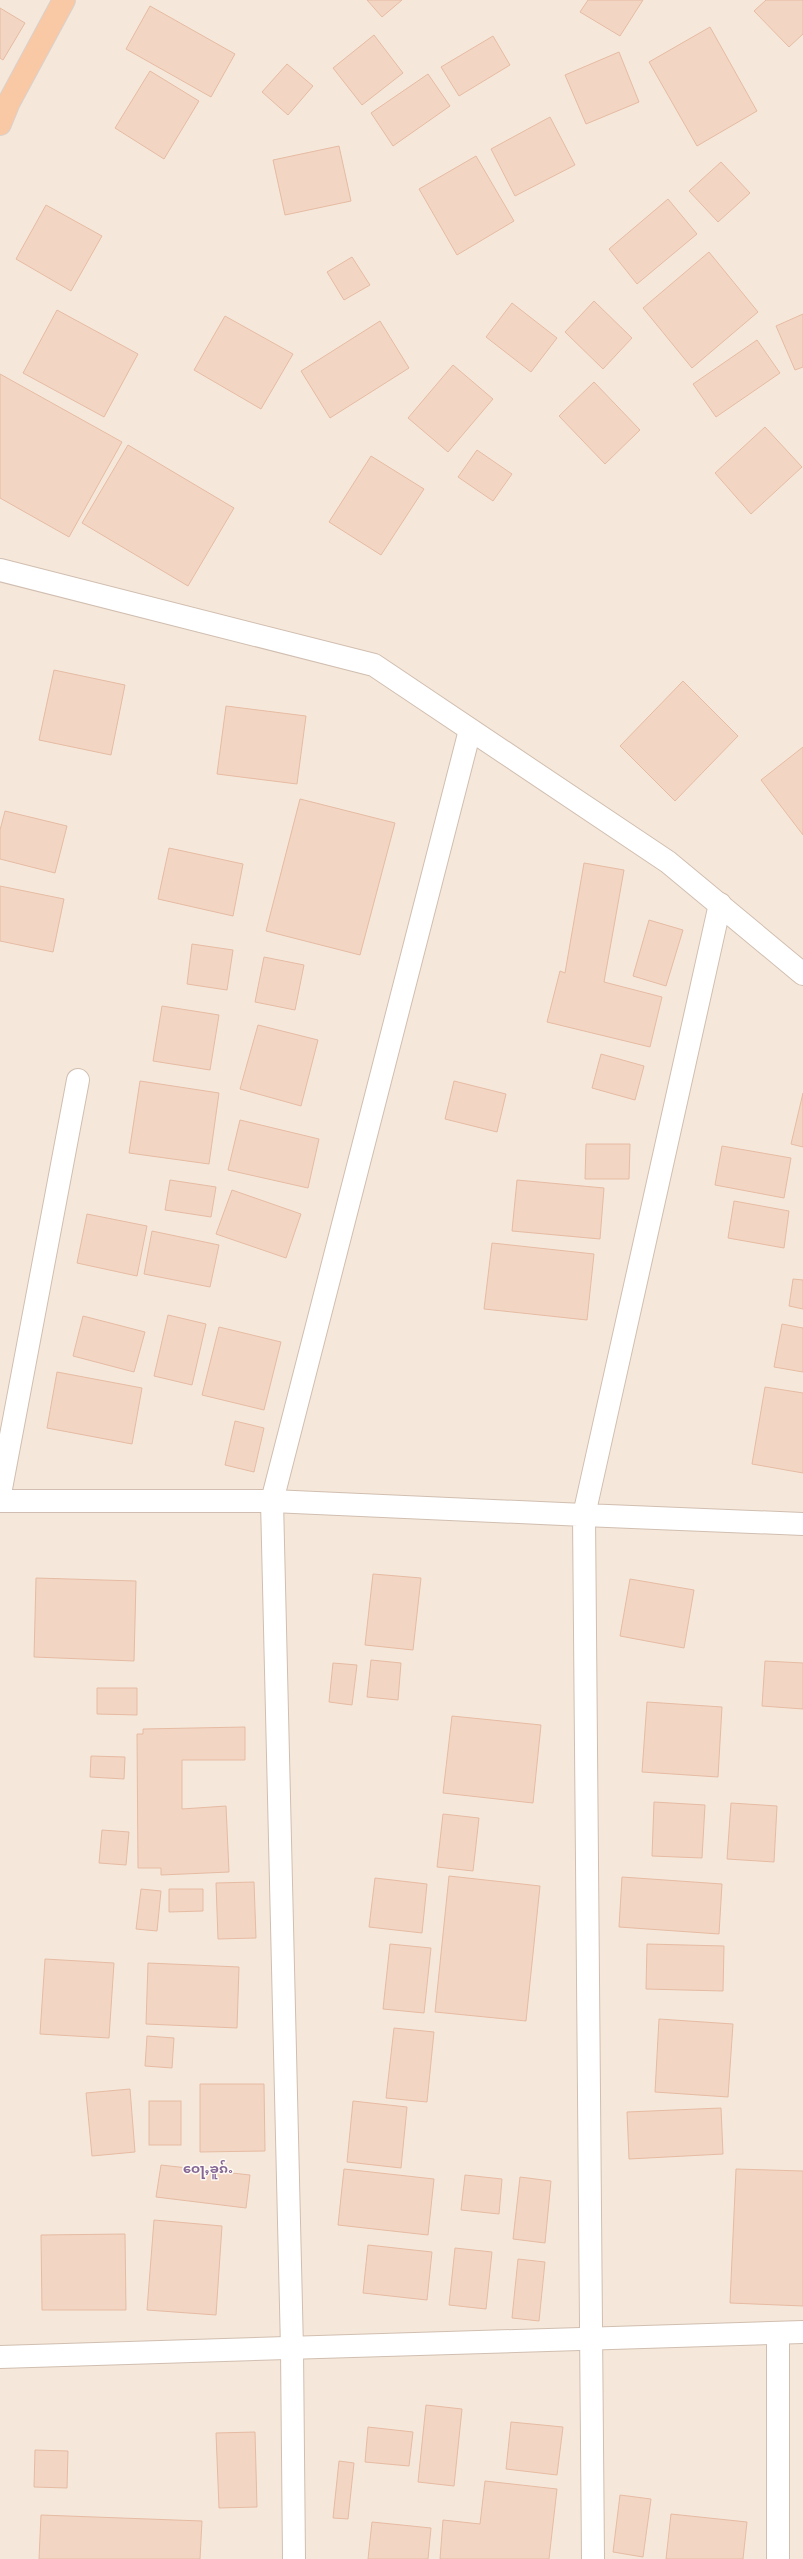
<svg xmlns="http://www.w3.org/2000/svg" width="803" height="2559" viewBox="0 0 803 2559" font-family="'Nunito Sans','Noto Sans Myanmar',sans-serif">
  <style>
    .residential { fill: #f5e8da }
    .building { fill: #f3d5c3; stroke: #e6bba3 }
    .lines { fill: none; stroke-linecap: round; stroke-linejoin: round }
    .minor-casing { stroke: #d1beb0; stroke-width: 24 }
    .trunk-casing { stroke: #dad1cd; stroke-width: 24 }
    .minor { stroke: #fff; stroke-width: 22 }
    .trunk { stroke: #f9c8a4; stroke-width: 22 }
    .labels { text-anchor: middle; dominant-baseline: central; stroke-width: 3; stroke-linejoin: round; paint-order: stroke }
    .quarter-label { font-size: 13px; font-weight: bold; fill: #846695; stroke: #fffaf3 }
  </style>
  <rect width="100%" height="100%" fill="#fdf6ec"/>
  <!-- residential -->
  <rect class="residential" x="0" y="0" width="803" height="2559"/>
  <!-- building -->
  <g class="building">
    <path d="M367,0H402L382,17Z"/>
    <path d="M588,0H643L620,36L580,12Z"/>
    <path d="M766,0H803V34L789,47L754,11Z"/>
    <path d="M150,6L235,54L211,97L126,49Z"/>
    <path d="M0,8L25,23L3,60L0,58Z"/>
    <path d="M710,27L757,111L697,146L649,62Z"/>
    <path d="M374,35L403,73L362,105L333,68Z"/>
    <path d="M493,36L510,65L459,96L441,67Z"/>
    <path d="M619,52L639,102L586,124L565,75Z"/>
    <path d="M287,64L313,86L288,115L262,92Z"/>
    <path d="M150,71L199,101L164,159L115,128Z"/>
    <path d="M428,74L450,106L393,146L371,113Z"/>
    <path d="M550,117L575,165L515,196L491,149Z"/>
    <path d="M339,146L351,201L285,215L273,160Z"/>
    <path d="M476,156L514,221L457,255L419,189Z"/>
    <path d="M721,162L750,193L718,222L689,191Z"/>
    <path d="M668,199L697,234L637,284L609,249Z"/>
    <path d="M46,205L102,236L71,291L16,259Z"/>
    <path d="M709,252L758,312L692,368L643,308Z"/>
    <path d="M352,257L370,285L344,300L327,272Z"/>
    <path d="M594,301L632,338L603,369L565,332Z"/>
    <path d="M512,303L557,338L531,372L486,337Z"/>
    <path d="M57,310L138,354L104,417L23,373Z"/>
    <path d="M803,314V367L795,370L776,326Z"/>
    <path d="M225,316L293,354L261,409L194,370Z"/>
    <path d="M380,321L409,368L330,418L301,371Z"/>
    <path d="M757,340L780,373L716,417L693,384Z"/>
    <path d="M453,365L493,399L448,452L408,418Z"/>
    <path d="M0,374L122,442L69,537L0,498Z"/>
    <path d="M594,382L640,430L605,464L559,416Z"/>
    <path d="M765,427L802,467L751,514L715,473Z"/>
    <path d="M128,445L234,508L188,586L82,523Z"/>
    <path d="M477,450L512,474L493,501L458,477Z"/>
    <path d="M371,456L424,489L381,555L329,522Z"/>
    <path d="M54,670L125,685L111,755L39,740Z"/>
    <path d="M683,681L738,736L675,801L620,746Z"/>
    <path d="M226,706L306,716L297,784L217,774Z"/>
    <path d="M803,747V835L761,780Z"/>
    <path d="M300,799L395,823L360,955L266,931Z"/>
    <path d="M5,811L67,826L55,873L0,859V830Z"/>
    <path d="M169,848L243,864L233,916L158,899Z"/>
    <path d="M584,863L624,870L604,982L662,997L650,1047L547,1022L560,971L565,973Z"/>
    <path d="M0,886L64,899L53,952L0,941Z"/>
    <path d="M649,920L683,930L666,986L633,976Z"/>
    <path d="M192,944L233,950L227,990L187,984Z"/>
    <path d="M264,957L304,965L295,1010L255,1002Z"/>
    <path d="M162,1006L219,1015L210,1070L153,1061Z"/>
    <path d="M258,1025L318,1040L301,1106L240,1089Z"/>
    <path d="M601,1054L644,1066L635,1100L592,1088Z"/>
    <path d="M140,1081L219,1093L209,1164L129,1153Z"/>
    <path d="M454,1081L506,1094L497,1132L445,1119Z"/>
    <path d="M803,1093V1147L791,1144Z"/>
    <path d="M240,1120L319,1139L308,1188L228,1170Z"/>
    <path d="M586,1144H630L629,1179H585Z"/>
    <path d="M722,1146L791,1158L784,1198L715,1185Z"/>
    <path d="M170,1180L216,1187L211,1217L165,1210Z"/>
    <path d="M517,1180L604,1188L600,1239L512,1231Z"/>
    <path d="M232,1190L301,1214L286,1258L216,1234Z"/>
    <path d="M734,1201L789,1211L784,1248L728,1238Z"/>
    <path d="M87,1214L147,1226L137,1276L77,1263Z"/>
    <path d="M152,1231L219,1245L210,1287L144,1274Z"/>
    <path d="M492,1243L594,1254L587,1320L484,1309Z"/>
    <path d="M793,1279L803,1280V1309L789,1306Z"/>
    <path d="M168,1315L206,1324L192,1385L154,1376Z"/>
    <path d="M83,1316L145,1332L134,1372L73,1356Z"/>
    <path d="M782,1324L803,1328V1372L774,1367Z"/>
    <path d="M219,1327L281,1342L264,1410L202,1395Z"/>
    <path d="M57,1372L142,1388L132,1444L47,1428Z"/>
    <path d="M765,1387L803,1393V1473L752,1464Z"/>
    <path d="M235,1421L264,1428L254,1472L225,1465Z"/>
    <path d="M373,1574L421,1578L413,1650L365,1645Z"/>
    <path d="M36,1578L136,1581L134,1661L34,1657Z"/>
    <path d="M630,1579L694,1590L684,1648L620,1636Z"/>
    <path d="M371,1660L401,1663L398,1700L367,1697Z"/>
    <path d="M765,1661L803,1663V1709L762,1706Z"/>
    <path d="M333,1663L357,1665L352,1705L329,1702Z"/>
    <path d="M97,1688H137V1715L97,1714Z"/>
    <path d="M647,1702L722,1707L718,1777L642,1772Z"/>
    <path d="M452,1716L541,1725L533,1803L443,1793Z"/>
    <path d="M245,1727V1760H182V1809L226,1806L229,1872L161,1875V1868H138L137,1734H143V1729Z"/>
    <path d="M91,1756L125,1757L124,1779L90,1777Z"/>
    <path d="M654,1802L705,1805L702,1858L652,1856Z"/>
    <path d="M731,1803L777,1806L774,1862L727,1859Z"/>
    <path d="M443,1814L479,1818L473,1871L437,1867Z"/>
    <path d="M102,1830L129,1832L126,1865L99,1863Z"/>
    <path d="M449,1876L540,1886L526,2021L435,2012Z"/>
    <path d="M622,1877L722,1884L719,1934L619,1927Z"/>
    <path d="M375,1878L427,1884L422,1933L369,1927Z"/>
    <path d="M254,1882L256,1938L218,1939L216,1883Z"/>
    <path d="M141,1889L161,1891L157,1931L136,1929Z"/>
    <path d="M169,1889H203V1911L169,1912Z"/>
    <path d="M390,1944L431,1948L424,2013L383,2009Z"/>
    <path d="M647,1944L724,1946L723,1991L646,1989Z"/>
    <path d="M45,1959L114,1963L109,2038L40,2034Z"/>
    <path d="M148,1963L239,1967L237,2028L146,2024Z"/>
    <path d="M659,2019L733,2024L728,2097L655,2092Z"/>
    <path d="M394,2028L434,2032L427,2102L386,2098Z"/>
    <path d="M147,2036L174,2038L172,2068L145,2066Z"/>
    <path d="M200,2084H264L265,2151L200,2152Z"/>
    <path d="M130,2089L135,2152L92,2156L86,2093Z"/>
    <rect x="149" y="2101" width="32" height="44"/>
    <path d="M353,2101L407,2107L401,2168L347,2162Z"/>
    <path d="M721,2108L723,2154L629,2159L627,2112Z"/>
    <path d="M161,2165L250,2175L246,2208L156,2197Z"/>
    <path d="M344,2169L434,2179L428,2235L338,2225Z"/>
    <path d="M736,2169L803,2171V2306L730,2303Z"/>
    <path d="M465,2175L502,2179L499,2214L461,2210Z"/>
    <path d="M520,2177L551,2181L545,2243L513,2239Z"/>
    <path d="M154,2220L222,2226L216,2315L147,2310Z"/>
    <path d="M125,2234L126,2310H42L41,2235Z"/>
    <path d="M368,2245L432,2252L427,2300L363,2293Z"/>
    <path d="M455,2248L492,2252L486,2309L449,2305Z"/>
    <path d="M518,2259L545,2262L539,2321L512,2318Z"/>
    <path d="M426,2405L462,2409L454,2486L418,2482Z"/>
    <path d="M511,2422L563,2427L557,2475L506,2469Z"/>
    <path d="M368,2427L413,2432L409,2466L365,2462Z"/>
    <path d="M255,2432L257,2507L219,2508L216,2433Z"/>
    <path d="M35,2450L68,2451L67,2488L34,2487Z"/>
    <path d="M339,2461L354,2463L348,2519L333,2518Z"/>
    <path d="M485,2481L557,2489L549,2559H440L443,2520L480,2524Z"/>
    <path d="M620,2495L651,2499L643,2557L613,2552Z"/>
    <path d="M671,2514L747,2522L743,2559H666Z"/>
    <path d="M41,2515L202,2521L200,2559H39Z"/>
    <path d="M372,2522L431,2528L428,2559H368Z"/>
  </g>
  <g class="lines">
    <!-- minor casing -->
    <g class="minor-casing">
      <g id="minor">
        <path d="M0,570L374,665L668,862L803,974"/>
        <path d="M720,904L584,1515L803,1524"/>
        <path d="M0,1494L78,1080"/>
        <path d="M0,1501H272L584,1515L593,2559"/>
        <path d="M778,2333V2559"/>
        <path d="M0,2357L803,2332"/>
        <path d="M294,2559L292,2349L272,1501L470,730"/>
      </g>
    </g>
    <!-- trunk casing -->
    <g class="trunk-casing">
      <path id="trunk" d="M0,124L9,102L64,0"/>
    </g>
    <!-- minor -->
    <use href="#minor" class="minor"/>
    <!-- trunk -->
    <use href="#trunk" class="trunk"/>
  </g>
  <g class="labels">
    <!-- quarter labels -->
    <g class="quarter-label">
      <text x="208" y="2169">ဝေႃႇၶူၵ်ႉ</text>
    </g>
  </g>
</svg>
